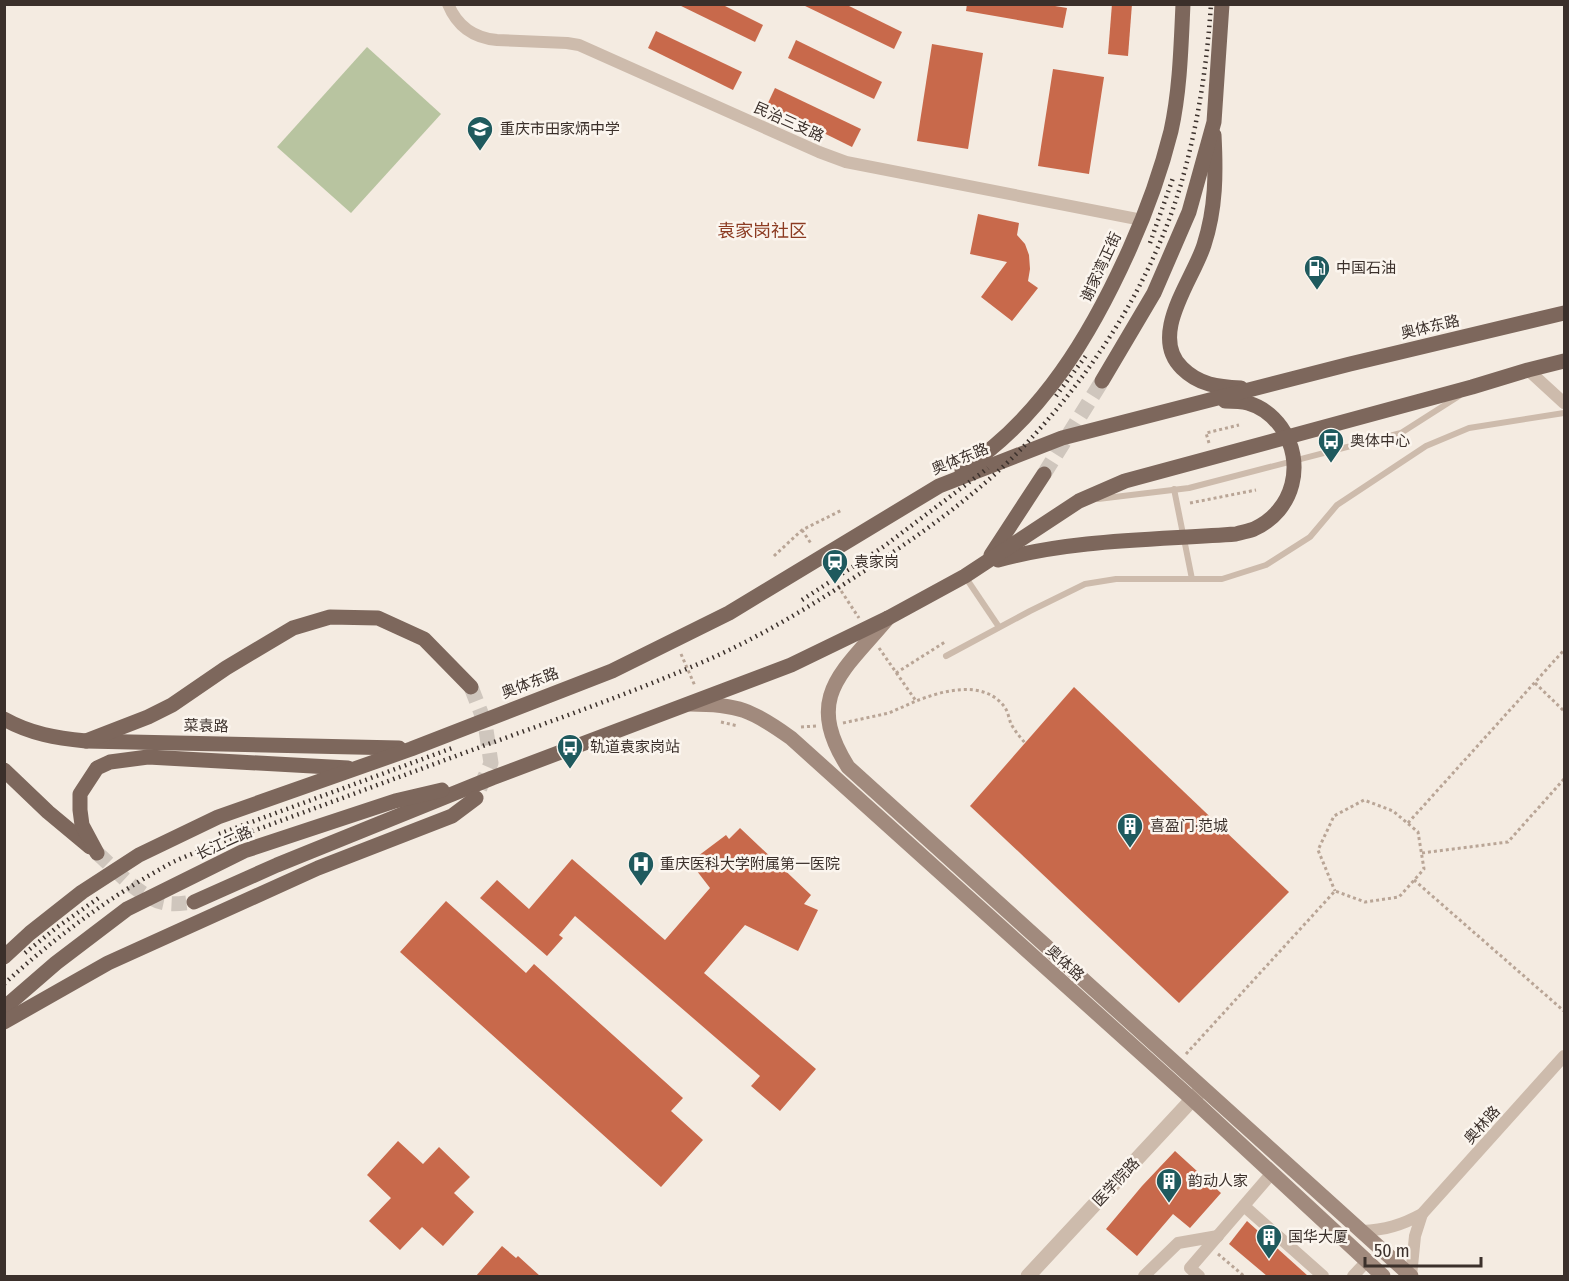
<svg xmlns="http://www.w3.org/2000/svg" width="1569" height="1281" viewBox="0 0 1569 1281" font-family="'Fira Sans Condensed','Noto Sans SC',sans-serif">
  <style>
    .pitch { fill: #b8c4a0 }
    .building { fill: #c8694b }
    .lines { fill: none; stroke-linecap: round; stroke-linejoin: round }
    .primary-tunnel { stroke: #cfc6bd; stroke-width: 15; stroke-dasharray: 15 8; stroke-linecap: butt }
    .path { stroke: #b9a596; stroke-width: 3; stroke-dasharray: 3 3; stroke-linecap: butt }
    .service { stroke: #cdbbac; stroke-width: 6 }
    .minor { stroke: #cdbbac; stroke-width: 12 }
    .tertiary { stroke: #cdbbac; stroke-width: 15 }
    .secondary { stroke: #a18a7d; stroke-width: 15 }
    .primary { stroke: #7d675c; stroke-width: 15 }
    .rail { stroke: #3b302b; stroke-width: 4.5; stroke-dasharray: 1.5 4.5; stroke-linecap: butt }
    .labels { text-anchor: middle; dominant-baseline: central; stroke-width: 5; stroke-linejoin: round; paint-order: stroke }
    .street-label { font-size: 15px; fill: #3b302b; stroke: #fbf5ee }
    .poi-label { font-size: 15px; fill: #3b302b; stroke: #fbf5ee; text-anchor: start }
    .quarter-label { font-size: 18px; fill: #8c3b22; stroke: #fbf5ee }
  </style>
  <rect width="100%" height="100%" fill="#f4ebe1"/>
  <!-- pitch -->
  <path class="pitch" d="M367,47L441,114L351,213L277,147Z"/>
  <!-- building -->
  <g class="building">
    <path d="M677,4H721L763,25L755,42Z"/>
    <path d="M801,4H845L902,32L894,49Z"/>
    <path d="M967,4H1043L1067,8L1063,28L966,11Z"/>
    <path d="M1112,4H1132L1128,56L1108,54Z"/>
    <path d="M656,31L742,72L733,90L648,48Z"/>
    <path d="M796,40L882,82L874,99L788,58Z"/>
    <path d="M932,44L983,53L968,149L917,141Z"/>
    <path d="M1053,69L1104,77L1089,174L1038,166Z"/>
    <path d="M775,88L861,129L852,147L767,105Z"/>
    <path d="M978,214L1019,223L1017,235L1025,244L1029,255L1030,269L1028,281L1038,288L1012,321L981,297L1007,262L970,254Z"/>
    <path d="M1074,687L1289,892L1179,1003L970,806Z"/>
    <path d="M740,828L811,895L804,904L818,910L798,951L745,925L704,973L816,1069L780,1111L751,1086L760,1076L575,916L559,935L563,938L547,956L480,898L497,880L529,909L572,859L665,940L710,888L690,862L726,835L729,839Z"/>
    <path d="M446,901L526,973L534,964L683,1098L671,1111L703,1140L661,1187L400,952Z"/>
    <path d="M398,1141L423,1164L439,1147L470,1177L454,1193L474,1212L443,1246L422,1227L400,1250L369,1221L391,1198L367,1175Z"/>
    <path d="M1175,1151L1221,1193L1190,1228L1173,1214L1137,1256L1106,1229L1142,1186Z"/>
    <path d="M1247,1221L1308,1276H1267L1229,1244Z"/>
    <path d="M502,1246L516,1258L518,1256L540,1276H476Z"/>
  </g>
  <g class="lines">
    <!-- primary-tunnel -->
    <g class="primary-tunnel">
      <path d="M1044,474L1102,381"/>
      <path d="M471,687L485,723L491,763L479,790"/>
      <path d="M97,853C117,870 139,898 165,903C175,905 184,903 194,902"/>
    </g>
    <!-- path -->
    <g class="path">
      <path d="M1209,443L1206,433L1239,425"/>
      <path d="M1190,503L1256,490"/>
      <path d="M802,530L812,545"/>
      <path d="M774,556L802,530L842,510"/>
      <path d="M828,571L859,618"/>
      <path d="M879,648L916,701C942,691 982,679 1004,706C1008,711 1009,719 1011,724C1015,731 1020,737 1025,743"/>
      <path d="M681,654L695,686"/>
      <path d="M896,673L945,642"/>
      <path d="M1535,683L1564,711"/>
      <path d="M721,722L738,726"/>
      <path d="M843,723L889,713L916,701"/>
      <path d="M801,727L816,726"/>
      <path d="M1408,823L1564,650"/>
      <path d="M1422,853L1508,842L1564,779"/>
      <path d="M1414,880L1564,1011"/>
      <path d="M1186,1054L1335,891L1365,902L1399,897L1424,869L1418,832L1393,811L1364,800L1334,816L1318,850L1335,891"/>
      <path d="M1218,1254L1244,1276"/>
    </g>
    <!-- service -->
    <g class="service">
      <path d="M1174,489L1192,579"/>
      <path d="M1098,499L1189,488L1401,433L1459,396"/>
      <path d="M966,578L999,627"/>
      <path d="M946,656L1030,611L1085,584L1116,579H1222L1266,565L1310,537L1337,505L1426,446L1469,428L1564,413"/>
    </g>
    <!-- minor -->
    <g class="minor">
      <path d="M448,4C457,26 474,38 497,40L567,43L579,45L819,152L846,162L1142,220"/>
      <path d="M1528,370L1564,403"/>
      <path d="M1244,1206L1323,1276"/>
      <path d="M1362,1231C1385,1230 1402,1225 1422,1214L1564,1056"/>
      <path d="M1144,1276L1178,1243L1218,1236"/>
      <path d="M1199,1276L1190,1268L1272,1173"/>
      <path d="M1353,1276L1367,1261"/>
      <path d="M1411,1276L1415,1236L1422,1214"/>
    </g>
    <!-- tertiary -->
    <path class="tertiary" d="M1028,1276L1201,1090"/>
    <!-- secondary -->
    <g class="secondary">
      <path d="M888,618C843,672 803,696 848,767L1411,1276"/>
      <path d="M690,704C738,704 752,710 791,738L1192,1099L1383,1276"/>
    </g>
    <!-- primary -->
    <g class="primary">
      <path d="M1214,135C1216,173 1216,208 1204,245C1193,280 1148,335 1182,368C1199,385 1218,387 1241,388"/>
      <path d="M1102,381L1154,293L1189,212L1214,122L1222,4"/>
      <path d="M962,470C1042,418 1092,333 1130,248C1147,210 1161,171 1171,131C1180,90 1181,47 1183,4"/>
      <path d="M991,555L1044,474"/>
      <path d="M998,560C1075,539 1157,540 1236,534C1242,532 1249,531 1254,529C1294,511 1306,462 1281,427C1273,416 1262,407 1248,403C1241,401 1233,401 1225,401"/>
      <path d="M4,719C31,734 56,738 86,741L399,748"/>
      <path d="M86,741L148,717L172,705L226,668L293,628L330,617L378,618L424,639L471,687"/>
      <path d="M4,770L48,812L90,847"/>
      <path d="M97,853L82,825L80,810V794L97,768L110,762L148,757L348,768"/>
      <path d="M194,902L277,865L492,778L791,665L888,618L965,576L1079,501L1125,481L1472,387L1528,370L1564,361"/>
      <path d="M4,957L30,933L82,892L139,855L218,817L411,749L612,671L729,613L939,486L1062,438L1350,364L1564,313"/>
      <path d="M4,1008L56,963L127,909L244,851L395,801L442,790"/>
      <path d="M4,1022L108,963L318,868L452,816L476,798"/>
    </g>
    <!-- rail -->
    <g class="rail">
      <path d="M1150,243L1173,178"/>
      <path d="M1056,396L1088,353"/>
      <path d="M802,600L883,547L988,468"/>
      <path d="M219,834L455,747"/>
      <path d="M25,953L56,928L100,897"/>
      <path d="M4,984C55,937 112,895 173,862C188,855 205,849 220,843C308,811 396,778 483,746C560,718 637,691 712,658C763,635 811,606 858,575C916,538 976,496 1024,446C1094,372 1152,282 1181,184C1198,125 1207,65 1211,4"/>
    </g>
  </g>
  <!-- icons -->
  <defs>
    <g id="school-pin" transform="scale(1.35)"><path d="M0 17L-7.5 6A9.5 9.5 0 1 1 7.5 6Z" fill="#1f5a5e" stroke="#fbf5ee"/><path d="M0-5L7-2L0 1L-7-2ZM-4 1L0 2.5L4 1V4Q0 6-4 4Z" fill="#fff"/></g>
    <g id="fuel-pin" transform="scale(1.35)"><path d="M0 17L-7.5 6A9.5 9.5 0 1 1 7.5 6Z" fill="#1f5a5e" stroke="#fbf5ee"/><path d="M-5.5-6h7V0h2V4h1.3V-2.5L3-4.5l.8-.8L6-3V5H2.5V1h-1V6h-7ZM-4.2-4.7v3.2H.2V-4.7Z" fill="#fff"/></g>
    <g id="bus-pin" transform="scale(1.35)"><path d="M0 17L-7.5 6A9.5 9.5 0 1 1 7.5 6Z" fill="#1f5a5e" stroke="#fbf5ee"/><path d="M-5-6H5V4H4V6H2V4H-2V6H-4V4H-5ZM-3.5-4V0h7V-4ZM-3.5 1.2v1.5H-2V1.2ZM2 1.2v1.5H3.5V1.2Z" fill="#fff"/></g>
    <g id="station-pin" transform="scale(1.35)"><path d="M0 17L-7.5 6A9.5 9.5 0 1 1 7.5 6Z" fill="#1f5a5e" stroke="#fbf5ee"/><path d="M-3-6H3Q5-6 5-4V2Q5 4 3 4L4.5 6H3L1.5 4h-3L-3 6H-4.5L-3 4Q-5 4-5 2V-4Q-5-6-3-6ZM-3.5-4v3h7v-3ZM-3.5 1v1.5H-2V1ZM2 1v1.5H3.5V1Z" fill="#fff"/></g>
    <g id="building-pin" transform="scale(1.35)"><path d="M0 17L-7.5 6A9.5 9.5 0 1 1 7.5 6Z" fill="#1f5a5e" stroke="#fbf5ee"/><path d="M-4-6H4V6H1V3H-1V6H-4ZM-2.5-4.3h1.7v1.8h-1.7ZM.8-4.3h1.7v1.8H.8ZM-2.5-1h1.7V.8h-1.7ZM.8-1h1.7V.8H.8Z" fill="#fff"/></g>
    <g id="hospital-pin" transform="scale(1.35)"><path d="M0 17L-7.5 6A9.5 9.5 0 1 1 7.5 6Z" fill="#1f5a5e" stroke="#fbf5ee"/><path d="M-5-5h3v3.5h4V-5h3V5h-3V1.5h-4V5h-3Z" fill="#fff"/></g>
  </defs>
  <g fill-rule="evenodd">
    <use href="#school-pin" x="480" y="129"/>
    <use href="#fuel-pin" x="1317" y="268"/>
    <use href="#bus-pin" x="1331" y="441"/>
    <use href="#station-pin" x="835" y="562"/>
    <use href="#bus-pin" x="570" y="747"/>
    <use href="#building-pin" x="1130" y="826"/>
    <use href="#hospital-pin" x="641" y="864"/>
    <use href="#building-pin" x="1169" y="1181"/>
    <use href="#building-pin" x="1269" y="1237"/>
  </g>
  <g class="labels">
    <!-- street labels -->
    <g class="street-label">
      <text transform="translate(789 122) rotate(24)">民治三支路</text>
      <text transform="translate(1101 267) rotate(-65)">谢家湾正街</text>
      <text transform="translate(1430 327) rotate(-13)">奥体东路</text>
      <text transform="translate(960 459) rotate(-22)">奥体东路</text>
      <text transform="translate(530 683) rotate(-21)">奥体东路</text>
      <text transform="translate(206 726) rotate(1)">菜袁路</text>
      <text transform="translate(224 843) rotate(-24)">长江二路</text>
      <text transform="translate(1065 963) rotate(42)">奥体路</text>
      <text transform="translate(1482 1125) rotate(-48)">奥林路</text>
      <text transform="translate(1116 1182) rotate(-47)">医学院路</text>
    </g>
    <!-- poi labels -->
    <g class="poi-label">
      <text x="500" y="129">重庆市田家炳中学</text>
      <text x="1336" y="268">中国石油</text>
      <text x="1350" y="441">奥体中心</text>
      <text x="854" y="562">袁家岗</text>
      <text x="590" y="747">轨道袁家岗站</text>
      <text x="1150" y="826">喜盈门·范城</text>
      <text x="660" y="864">重庆医科大学附属第一医院</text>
      <text x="1188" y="1181">韵动人家</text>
      <text x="1288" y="1237">国华大厦</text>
    </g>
    <!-- quarter labels -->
    <g class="quarter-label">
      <text x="762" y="231">袁家岗社区</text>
    </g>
  </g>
  <!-- border -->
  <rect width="1569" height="1281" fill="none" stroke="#3b302b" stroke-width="12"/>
  <!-- scale -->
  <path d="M1365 1257v9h116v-9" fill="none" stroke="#3b302b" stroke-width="3"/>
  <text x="1374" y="1257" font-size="18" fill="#3b302b" stroke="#fbf5ee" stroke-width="4.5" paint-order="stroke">50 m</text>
</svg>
